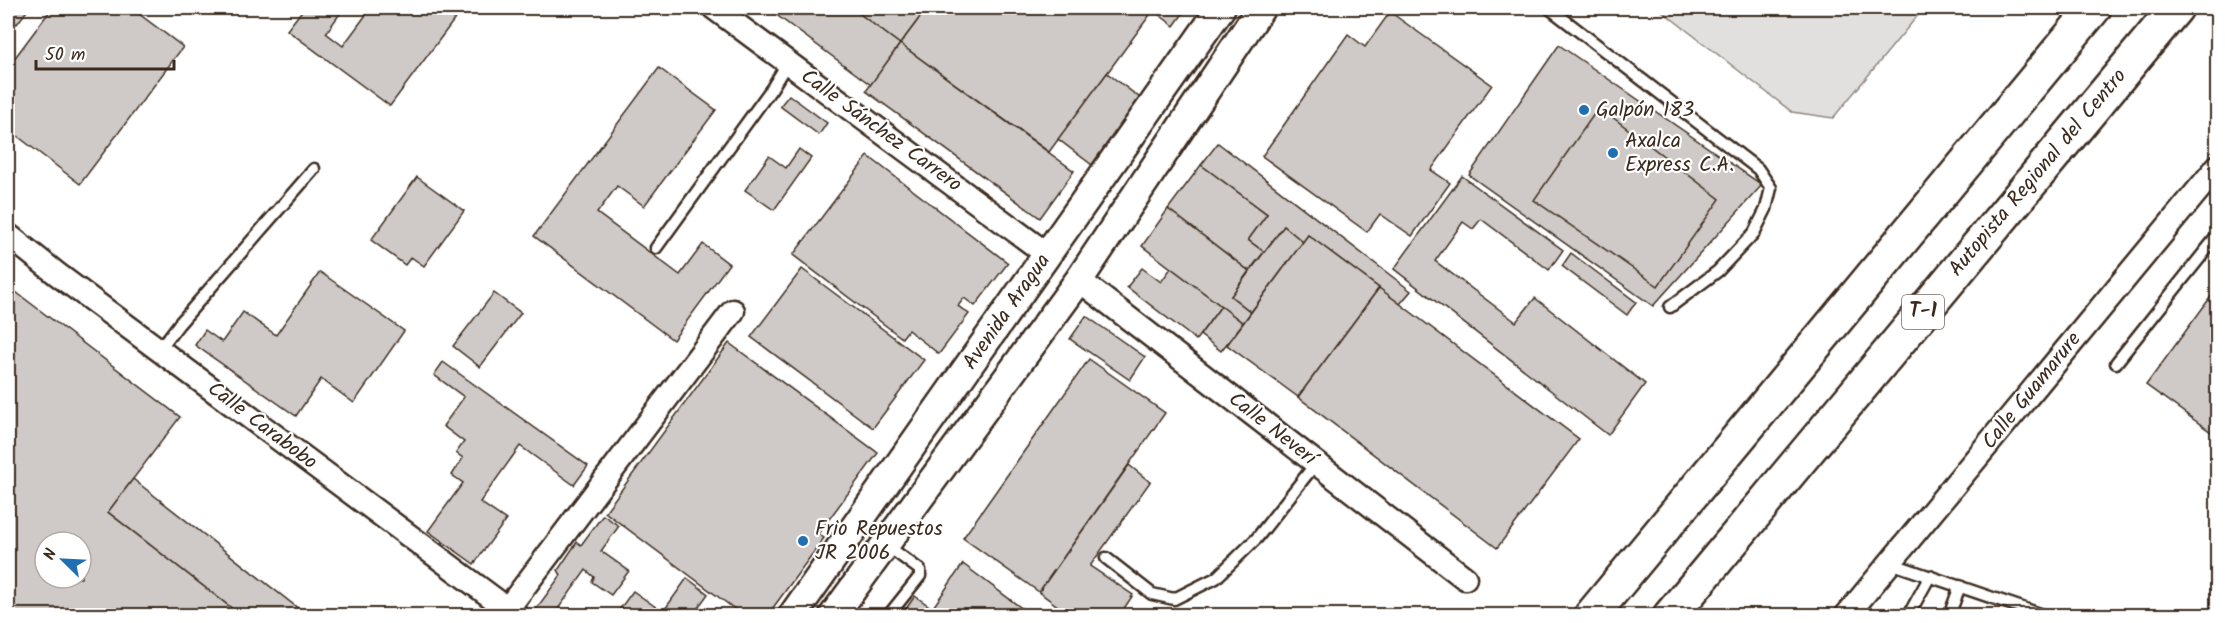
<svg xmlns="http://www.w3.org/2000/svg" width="2225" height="623" viewBox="0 0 2225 623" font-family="Kalam,sans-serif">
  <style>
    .garden { fill: #e2e0de; stroke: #8e857e; stroke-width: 1.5 }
    .building { fill: #cfcac7; stroke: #3b2a1e; stroke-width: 1.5; fill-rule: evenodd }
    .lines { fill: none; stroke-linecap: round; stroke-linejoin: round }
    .service-casing { stroke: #3b2a1e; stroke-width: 15 }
    .minor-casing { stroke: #3b2a1e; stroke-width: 27 }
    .tertiary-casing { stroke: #3b2a1e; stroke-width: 32 }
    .motorway-casing { stroke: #3b2a1e; stroke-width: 38 }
    .service { stroke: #fff; stroke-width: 10 }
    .minor { stroke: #fff; stroke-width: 22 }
    .tertiary { stroke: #fff; stroke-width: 27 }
    .motorway { stroke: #fff; stroke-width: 33 }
    .poi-dot { fill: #1f6fb2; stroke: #fff; stroke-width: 2 }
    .labels { text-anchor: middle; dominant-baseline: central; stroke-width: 4.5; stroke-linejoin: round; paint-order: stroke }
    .shield { fill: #fff; stroke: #766a62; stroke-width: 1.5 }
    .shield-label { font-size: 20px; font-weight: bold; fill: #3b2a1e }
    .poi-label { font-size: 21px; fill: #3b2a1e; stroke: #fff; text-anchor: start }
    .street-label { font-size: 21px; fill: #3b2a1e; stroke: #fff }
  </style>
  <rect width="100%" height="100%" fill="#fff"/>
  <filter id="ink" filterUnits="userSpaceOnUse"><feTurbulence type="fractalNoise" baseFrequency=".0167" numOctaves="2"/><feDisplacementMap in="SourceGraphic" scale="12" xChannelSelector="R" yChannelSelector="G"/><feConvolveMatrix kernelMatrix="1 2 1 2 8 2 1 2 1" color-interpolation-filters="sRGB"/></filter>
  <g filter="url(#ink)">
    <!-- garden -->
    <path class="garden" d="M1658,8H1924L1833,118L1792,112Z"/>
    <!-- building -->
    <g class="building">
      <path d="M8,8H29L17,24L8,17Z"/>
      <path d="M52,8H131L183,47L80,184L8,129V67Z"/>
      <path d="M304,8H344L326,33L343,46L371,8H463L390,106L287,30Z"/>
      <path d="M767,8H852L900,44L871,85Z"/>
      <path d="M852,8H927L900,44Z"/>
      <path d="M927,8H1155L1049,152L900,44Z"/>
      <path d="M1155,8H1187L1174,26L1153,10Z"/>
      <path d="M1390,12L1492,85L1431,170L1450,183L1412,236L1380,214L1367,232L1262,156L1348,34L1365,47Z"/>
      <path d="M900,44L1074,171L1040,218L866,91Z"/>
      <path d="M1559,45L1762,185L1653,306L1469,175Z"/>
      <path d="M659,68L716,110L644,206L617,186L597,213L680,275L703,244L729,264L673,340L534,236Z"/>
      <path d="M1107,73L1140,98L1092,165L1058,139Z"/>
      <path d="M789,95L827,123L819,135L780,106Z"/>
      <path d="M1599,107L1720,199L1658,286L1534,200Z"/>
      <path d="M1218,143L1411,291L1400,304L1308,235L1303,242L1284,226L1264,252L1248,240L1267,214L1201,165Z"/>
      <path d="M799,149L811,158L774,210L745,190L769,156L786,168Z"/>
      <path d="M868,156L1008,263L975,306L964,298L958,306L969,314L939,354L908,330L902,338L793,255Z"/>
      <path d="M1201,165L1267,214L1248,240L1264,252L1249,271L1168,209Z"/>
      <path d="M1462,176L1563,250L1549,270L1481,219L1473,229L1463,222L1435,261L1516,322L1535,298L1645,384L1608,435L1394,269Z"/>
      <path d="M417,177L464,211L424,266L411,257L405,265L371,240Z"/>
      <path d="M1168,209L1249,271L1231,296L1251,312L1243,323L1142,246Z"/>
      <path d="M1284,226L1303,242L1251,312L1231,296Z"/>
      <path d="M1308,235L1379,288L1298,397L1227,345Z"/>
      <path d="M1571,253L1636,302L1627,315L1562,266Z"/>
      <path d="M1142,268L1161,282L1171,268L1221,306L1196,340L1127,287Z"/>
      <path d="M802,269L924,360L873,428L751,337Z"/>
      <path d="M320,272L404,331L354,403L321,379L296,416L195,345L205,330L222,342L243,312L276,335Z"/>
      <path d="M8,286L180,417L108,512L242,616H8ZM45,542H81V578H45Z"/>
      <path d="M2218,287V437L2146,385Z"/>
      <path d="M1379,288L1579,439L1497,548L1298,397Z"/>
      <path d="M494,293L521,313L480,367L453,346Z"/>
      <path d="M1221,306L1243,323L1221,351L1200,335Z"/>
      <path d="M1086,316L1145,357L1130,380L1070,339Z"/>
      <path d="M729,343L878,453L818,534L824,538L767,616H744L605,512Z"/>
      <path d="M1089,359L1165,413L1039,592L963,538Z"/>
      <path d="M443,362L588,466L574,485L520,446L480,502L506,520L474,564L428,531L463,483L452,475L463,458L456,453L464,442L443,426L464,397L434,375Z"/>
      <path d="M1129,465L1150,482L1090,566L1133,595L1119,616H1071L1039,592Z"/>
      <path d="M133,479L308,616H242L108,512Z"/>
      <path d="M603,515L619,526L601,551L629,571L611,595L592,582L594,577L586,570L553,616H545L536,609L561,575L558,570L577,542L581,545Z"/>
      <path d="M963,564L1032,616H927Z"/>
      <path d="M687,578L708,594L692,616H627L619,610L633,591L663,612Z"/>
      <path d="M915,596L932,608L927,616H901Z"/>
    </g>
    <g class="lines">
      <!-- service casing -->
      <g class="service-casing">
        <g id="service">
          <path d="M1549,8L1758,169L1771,188L1766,209L1754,233L1718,271L1670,307"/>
          <path d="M2204,182L2218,192"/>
          <path d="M656,248L772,88L788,62"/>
          <path d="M159,350L179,324L314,169"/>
          <path d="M2116,363L2218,235"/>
          <path d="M885,544L920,570V576L888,616"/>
          <path d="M1106,558L1152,594L1174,599L1216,578L1257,538L1316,463"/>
          <path d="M1890,563L2046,616"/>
          <path d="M1908,616L1930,576"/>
          <path d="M1949,616L1960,586"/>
        </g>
      </g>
      <!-- minor casing -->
      <g class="minor-casing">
        <g id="minor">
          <path d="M714,8L1048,255"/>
          <path d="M8,235L57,274L517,616"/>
          <path d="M1079,280L1465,578"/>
          <path d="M508,608L733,311"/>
          <path d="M1846,616L2218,166"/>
        </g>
      </g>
      <!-- tertiary casing -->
      <g class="tertiary-casing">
        <g id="tertiary">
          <path d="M792,616L1221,8"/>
          <path d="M833,616L1079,280L1261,8"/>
        </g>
      </g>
      <!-- motorway casing -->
      <g class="motorway-casing">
        <g id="motorway">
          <path d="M1591,616L2094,8"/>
          <path d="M1670,616L2176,8"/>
        </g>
      </g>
      <!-- service -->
      <use href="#service" class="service"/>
      <!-- minor -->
      <use href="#minor" class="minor"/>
      <!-- tertiary -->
      <use href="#tertiary" class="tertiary"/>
      <!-- motorway -->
      <use href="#motorway" class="motorway"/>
    </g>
  </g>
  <!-- markers -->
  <g class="poi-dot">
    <circle cx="1584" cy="110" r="6"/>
    <circle cx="1613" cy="153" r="6"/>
    <circle cx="803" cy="541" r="6"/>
  </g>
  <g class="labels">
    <!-- shield labels -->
    <rect class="shield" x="1902" y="295" width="42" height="34" rx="4.5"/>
    <g class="shield-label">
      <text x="1923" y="312">T-1</text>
    </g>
    <!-- poi labels -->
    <g class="poi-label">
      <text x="1596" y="110">Galpón 183</text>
      <text x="1625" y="141">Axalca<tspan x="1625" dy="24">Express C.A.</tspan></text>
      <text x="815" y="529">Frio Repuestos<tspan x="815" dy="24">JR 2006</tspan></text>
    </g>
    <!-- street labels -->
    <g class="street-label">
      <text transform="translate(881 131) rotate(36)">Calle Sánchez Carrero</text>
      <text transform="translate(2038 173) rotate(-50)">Autopista Regional del Centro</text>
      <text transform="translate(1007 312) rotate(-55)">Avenida Aragua</text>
      <text transform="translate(2032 391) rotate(-51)">Calle Guamarure</text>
      <text transform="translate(262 426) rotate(37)">Calle Carabobo</text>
      <text transform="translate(1272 429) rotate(38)">Calle Neverí</text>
    </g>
  </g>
  <!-- margin -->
  <rect width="2225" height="623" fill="none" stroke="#fff" stroke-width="30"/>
  <rect x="15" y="15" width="2195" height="593" fill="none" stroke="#3b2a1e" stroke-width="2" filter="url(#ink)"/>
  <!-- north arrow -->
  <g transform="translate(63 560) rotate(294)"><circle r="28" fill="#ffffff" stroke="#b1aaa5" stroke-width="1.5"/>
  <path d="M0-4.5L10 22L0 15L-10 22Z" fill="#1f6fb2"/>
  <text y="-9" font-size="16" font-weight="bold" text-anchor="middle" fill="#3b2a1e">N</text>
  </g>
  <!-- scale -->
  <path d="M36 60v9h138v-9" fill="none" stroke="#3b2a1e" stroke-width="3"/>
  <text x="45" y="60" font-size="18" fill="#3b2a1e" stroke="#ffffff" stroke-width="4.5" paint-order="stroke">50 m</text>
</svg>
